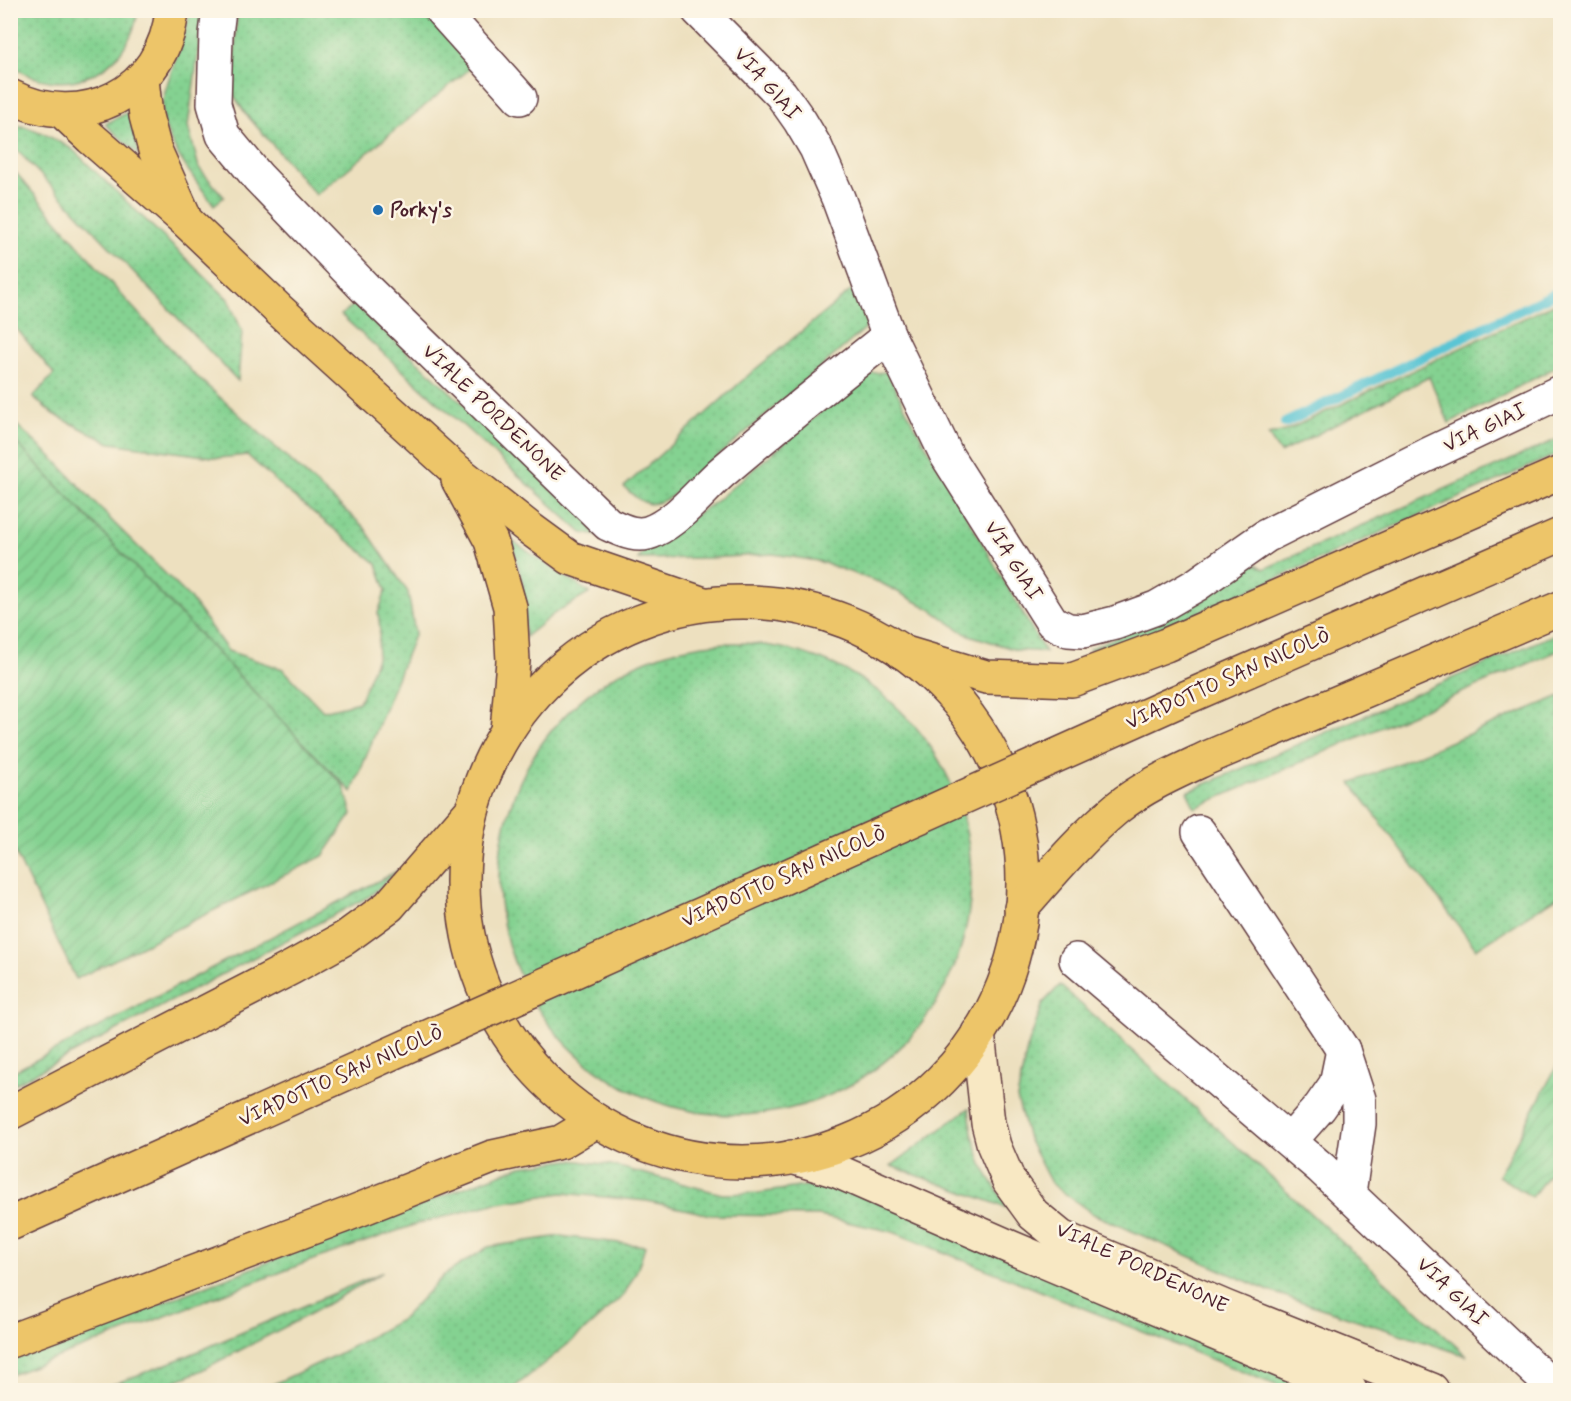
<svg xmlns="http://www.w3.org/2000/svg" width="1571" height="1401" viewBox="0 0 1571 1401" font-family="Mynerve,sans-serif">
  <style>
    .grass { fill: url(#grass-dots); stroke: #67785e; stroke-width: 1.5 }
    .garden { fill: url(#garden-furrows); stroke: #67785e; stroke-width: 1.5 }
    .lines { fill: none; stroke-linecap: round; stroke-linejoin: round }
    .stream { stroke: #5ac5d4; stroke-width: 10 }
    .minor-casing { stroke: #623c41; stroke-width: 36 }
    .secondary-casing { stroke: #623c41; stroke-width: 36 }
    .primary-casing { stroke: #623c41; stroke-width: 36 }
    .trunk-casing { stroke: #623c41; stroke-width: 36 }
    .minor { stroke: #fff; stroke-width: 33 }
    .secondary { stroke: #f8e8c3; stroke-width: 33 }
    .primary { stroke: #edc569; stroke-width: 33 }
    .trunk { stroke: #edc569; stroke-width: 33 }
    .trunk-bridge-casing { stroke: #623c41; stroke-width: 36; stroke-linecap: butt }
    .trunk-bridge { stroke: #edc569; stroke-width: 33 }
    .poi-dot { fill: #1f6fb2; stroke: #fcf5e5; stroke-width: 2 }
    .labels { text-anchor: middle; dominant-baseline: central; stroke-width: 5; stroke-linejoin: round; paint-order: stroke }
    .street-label { font-size: 21px; fill: #4a1f2b; stroke: #fcf5e5 }
    .poi-label { font-size: 21px; font-weight: bold; fill: #4a1f2b; stroke: #fcf5e5; text-anchor: start }
  </style>
  <defs>
    <pattern id="grass-dots" width="8" height="8" patternUnits="userSpaceOnUse" patternTransform="scale(1.5)"><rect width="8" height="8" fill="#84d291"/><path d="M2 2h.1M6 6h.1" fill="none" stroke="#74b47d" stroke-width="1.8" stroke-linecap="round"/></pattern>
    <pattern id="garden-furrows" width="10" height="10" patternUnits="userSpaceOnUse" patternTransform="scale(1.5)"><rect width="10" height="10" fill="#84d291"/><path d="M-1 1l2-2M0 10L10 0M9 11l2-2" fill="none" stroke="#74b47d"/></pattern>
  </defs>
  <rect width="100%" height="100%" fill="#fcf5e5"/>
  <filter id="ink" filterUnits="userSpaceOnUse"><feTurbulence type="fractalNoise" baseFrequency=".0167" numOctaves="2"/><feDisplacementMap in="SourceGraphic" scale="12" xChannelSelector="R" yChannelSelector="G"/><feConvolveMatrix kernelMatrix="1 2 1 2 8 2 1 2 1" color-interpolation-filters="sRGB"/></filter>
  <filter id="wash" filterUnits="userSpaceOnUse"><feTurbulence type="fractalNoise" baseFrequency=".008" numOctaves="4" result="noise"/><feDisplacementMap in="SourceGraphic" scale="24" xChannelSelector="R" yChannelSelector="G"/><feGaussianBlur stdDeviation="1.35" result="paint"/><feColorMatrix in="noise" values="0 0 0 0 0 0 0 0 0 0 0 0 0 0 0 0 0 1.4 0 .05"/><feComposite in="paint" operator="in"/></filter>
  <g filter="url(#wash)">
    <rect width="100%" height="100%" fill="#ede0bf"/>
    <!-- grass -->
    <g class="grass">
      <path d="M10,11L11,10L138,11C129,73 62,103 11,65Z"/>
      <path d="M190,11H202L199,47L188,126L199,168L224,197L214,205C195,180 155,132 163,99C170,69 185,41 190,11Z"/>
      <path d="M237,11H429L477,63L316,195L245,113L233,94Z"/>
      <path d="M129,112L140,156L105,124Z"/>
      <path d="M11,125C33,125 53,139 72,149L228,299L242,331L238,381L11,144Z"/>
      <path d="M10,166L117,290L193,373L364,527L408,592L415,633L352,792L300,740L11,437V420L56,461L114,523L189,597L228,651L283,669L323,711L359,702L377,658L380,628L378,613L386,590L377,564L282,487L247,455L219,458L110,443L53,414L33,397L54,374L11,322Z"/>
      <path d="M853,289L868,326L672,496C649,510 643,504 624,487L752,372Z"/>
      <path d="M1560,301V365L1449,423L1429,377L1280,453L1268,435L1285,431Z"/>
      <path d="M355,304L609,538L582,533L341,315Z"/>
      <path d="M887,372L912,421L1045,652L1016,650L966,634L930,609L881,583L818,561L773,554L711,558L638,559L650,545L715,502L856,382L870,373Z"/>
      <path d="M1560,438V453L1153,633L1096,655L1089,649L1208,597L1251,561L1264,569Z"/>
      <path d="M511,540L590,593L555,613L525,637L522,581Z"/>
      <path d="M1560,632V650L1195,808L1187,792Z"/>
      <circle cx="735" cy="879" r="236"/>
      <path d="M1560,696V895L1476,949L1351,783Z"/>
      <path d="M399,870L370,896L11,1086V1073Z"/>
      <path d="M1060,985L1467,1356L1269,1291L1093,1214L1051,1183L1028,1139L1017,1098L1027,1049L1043,1003Z"/>
      <path d="M969,1108L972,1133L983,1167L1008,1208L891,1166Z"/>
      <path d="M570,1160L611,1165L722,1194L759,1193L812,1185L857,1193L1330,1390H1288L893,1232L819,1216L711,1215L647,1201L562,1193L493,1204L420,1223L318,1258L11,1375V1360L521,1166Z"/>
      <path d="M560,1236L645,1246L638,1268L624,1295L583,1332L511,1390H261L338,1354L402,1319L444,1275L488,1247Z"/>
      <path d="M383,1272L306,1316L196,1373L151,1390H99L187,1356Z"/>
    </g>
    <!-- garden -->
    <g class="garden">
      <path d="M11,437L344,786L352,814L323,856L76,979L11,844Z"/>
      <path d="M1560,1060V1159L1532,1197L1498,1176Z"/>
    </g>
    <g class="lines">
      <!-- stream -->
      <path class="stream" d="M1285,423L1560,291"/>
    </g>
  </g>
  <g filter="url(#ink)">
    <g class="lines">
      <!-- minor casing -->
      <g class="minor-casing">
        <g id="minor">
          <path d="M219,10L216,34L214,104L223,135L258,177L367,290L608,524C623,531 639,539 655,530C679,519 701,491 721,473C776,426 832,381 889,336"/>
          <path d="M441,10L520,98"/>
          <path d="M698,10L781,94L800,121L816,148L838,198L889,336L947,456L1052,622L1068,630L1083,631L1115,623L1156,608L1196,585L1266,536L1427,455L1560,392"/>
          <path d="M1199,832L1343,1050"/>
          <path d="M1076,960L1321,1168L1556,1390"/>
          <path d="M1290,1141L1320,1107L1336,1084L1343,1050L1359,1099V1124L1349,1193"/>
        </g>
      </g>
      <!-- secondary casing -->
      <g class="secondary-casing">
        <g id="secondary">
          <path d="M978,1033L988,1123L994,1146L1009,1181L1033,1214L1061,1237L1225,1307L1432,1390"/>
          <path d="M792,1157L837,1171L1010,1247L1350,1390"/>
        </g>
      </g>
      <!-- primary casing -->
      <g class="primary-casing">
        <g id="primary">
          <path d="M142,79L146,116L155,150L183,213"/>
          <path d="M10,96C82,133 164,93 172,10"/>
          <path d="M62,111L91,138L187,222L278,309L452,467L529,528L570,558L704,604"/>
          <path d="M458,480L491,541L510,607L513,661L507,731"/>
          <circle cx="743" cy="882" r="280"/>
        </g>
      </g>
      <!-- trunk casing -->
      <g class="trunk-casing">
        <g id="trunk">
          <path d="M902,652L986,677L1072,680L1166,645L1560,473"/>
          <path d="M1021,908C1052,873 1081,838 1117,808C1144,786 1177,772 1209,757L1560,608"/>
          <path d="M10,1113L291,968L345,938L389,906L472,810"/>
          <path d="M10,1341L346,1215L492,1157L561,1142L596,1121"/>
        </g>
      </g>
      <!-- minor -->
      <use href="#minor" class="minor"/>
      <!-- secondary -->
      <use href="#secondary" class="secondary"/>
      <!-- primary -->
      <use href="#primary" class="primary"/>
      <!-- trunk -->
      <use href="#trunk" class="trunk"/>
      <!-- trunk-bridge casing -->
      <g class="trunk-bridge-casing">
        <path id="trunk-bridge" d="M10,1224L1176,702L1560,535"/>
      </g>
      <!-- trunk-bridge -->
      <use href="#trunk-bridge" class="trunk-bridge"/>
    </g>
  </g>
  <!-- markers -->
  <circle class="poi-dot" cx="378" cy="210" r="6"/>
  <g class="labels">
    <!-- street labels -->
    <g class="street-label">
      <text transform="translate(767 84) rotate(49)">VIA GIAI</text>
      <text transform="translate(493 413) rotate(44)">VIALE PORDENONE</text>
      <text transform="translate(1485 428) rotate(-25)">VIA GIAI</text>
      <text transform="translate(1013 561) rotate(58)">VIA GIAI</text>
      <text transform="translate(1228 679) rotate(-24)">VIADOTTO SAN NICOLÒ</text>
      <text transform="translate(784 877) rotate(-24)">VIADOTTO SAN NICOLÒ</text>
      <text transform="translate(341 1076) rotate(-24)">VIADOTTO SAN NICOLÒ</text>
      <text transform="translate(1142 1268) rotate(25)">VIALE PORDENONE</text>
      <text transform="translate(1452 1292) rotate(44)">VIA GIAI</text>
    </g>
    <!-- poi labels -->
    <g class="poi-label">
      <text x="390" y="210">Porky's</text>
    </g>
  </g>
  <!-- margin -->
  <rect width="1571" height="1401" fill="none" stroke="#fcf5e5" stroke-width="36"/>
</svg>
